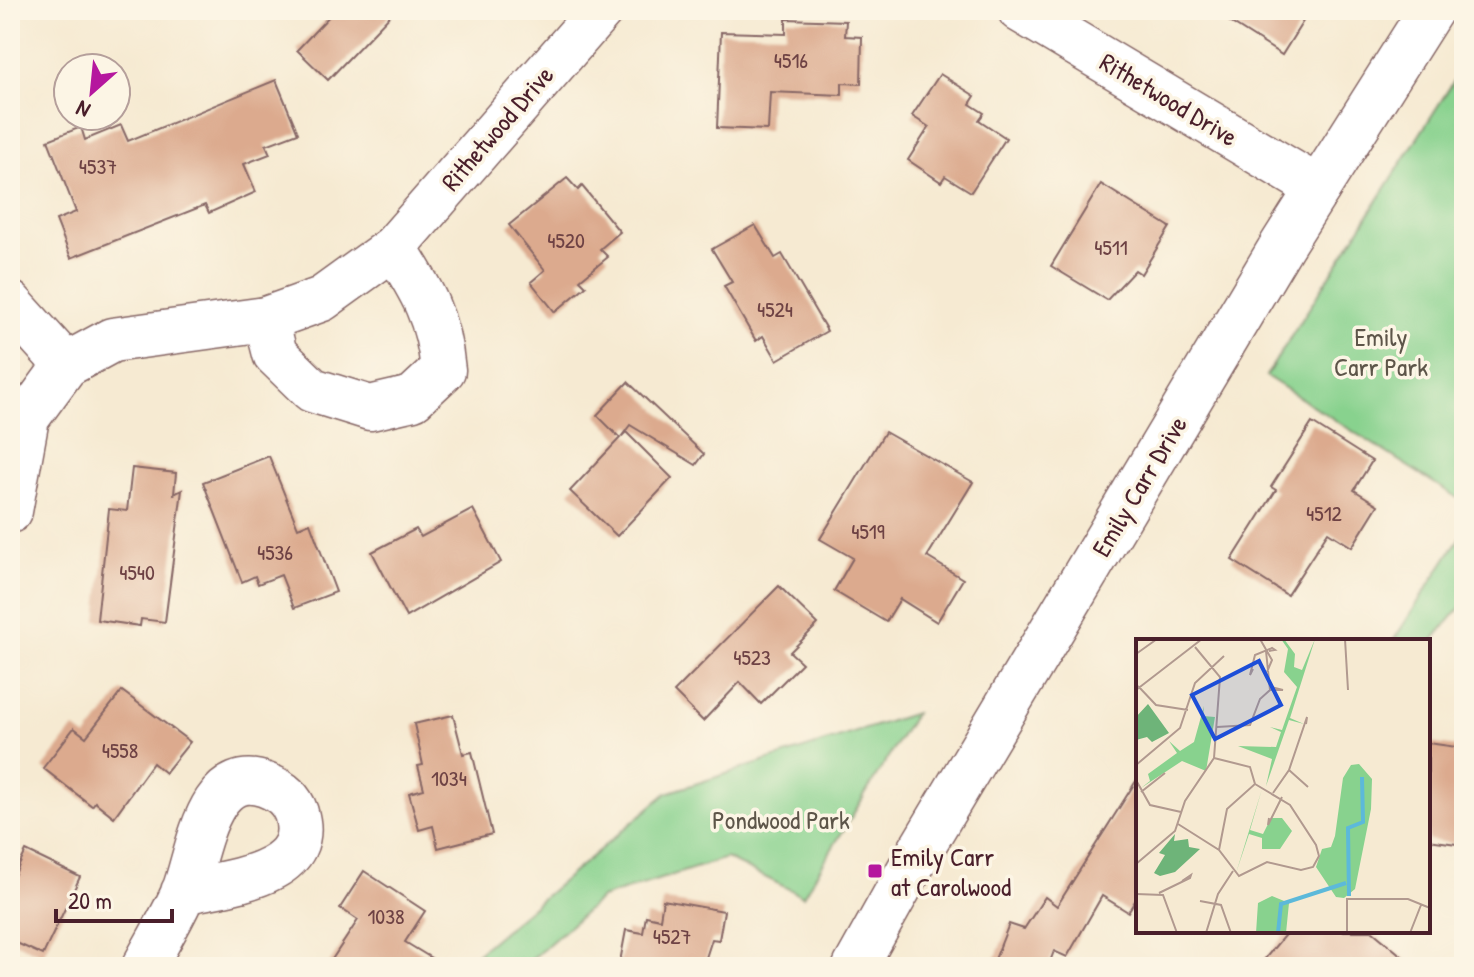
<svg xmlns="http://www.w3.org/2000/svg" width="1474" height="977" viewBox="0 0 1474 977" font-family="'Patrick Hand',sans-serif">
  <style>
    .green { fill: #88d28e; stroke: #69785c; stroke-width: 2 }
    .building { fill: #dcaa8e }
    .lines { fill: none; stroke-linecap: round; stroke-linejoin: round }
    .minor-casing { stroke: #866665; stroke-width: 47 }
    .minor { stroke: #fff; stroke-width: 44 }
    .poi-dot { fill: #b5179e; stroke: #fcf5e5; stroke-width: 3 }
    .labels { text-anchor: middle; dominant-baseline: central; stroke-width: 7; stroke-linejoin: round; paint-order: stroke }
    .number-label { font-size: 22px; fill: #6e4244 }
    .street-label { font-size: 26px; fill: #4a1f2b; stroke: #fcf5e5 }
    .park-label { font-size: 26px; fill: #5d5549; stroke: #fcf5e5 }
    .poi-label { font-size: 26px; fill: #4a1f2b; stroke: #fcf5e5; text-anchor: start }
    .inset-river { fill: none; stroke: #5cb9da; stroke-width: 4 }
    .inset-road { fill: none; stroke: #b1998f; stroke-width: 2 }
    .view { fill: #1d4ed8; fill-opacity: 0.15; stroke: #1d4ed8; stroke-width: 4 }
    .inset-edge { fill: none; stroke: #4a1f2b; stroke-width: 4 }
  </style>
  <rect width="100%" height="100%" fill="#fcf5e5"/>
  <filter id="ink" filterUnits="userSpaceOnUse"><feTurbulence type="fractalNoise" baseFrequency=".0125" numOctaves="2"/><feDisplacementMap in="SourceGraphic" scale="16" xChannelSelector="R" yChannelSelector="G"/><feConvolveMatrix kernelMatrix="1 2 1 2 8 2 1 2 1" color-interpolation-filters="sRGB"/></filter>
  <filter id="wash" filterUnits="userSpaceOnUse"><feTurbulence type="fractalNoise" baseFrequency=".006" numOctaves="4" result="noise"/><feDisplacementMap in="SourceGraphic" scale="32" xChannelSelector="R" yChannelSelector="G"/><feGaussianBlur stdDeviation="1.8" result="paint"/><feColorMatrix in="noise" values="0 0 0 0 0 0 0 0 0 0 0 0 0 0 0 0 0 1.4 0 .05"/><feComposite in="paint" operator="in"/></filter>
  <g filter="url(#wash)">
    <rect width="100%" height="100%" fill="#f6ead2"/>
    <!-- green -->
    <g class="green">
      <path d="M1464,65V502L1266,376Z"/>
      <path d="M1464,531V603L1428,646V641H1393Z"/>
      <path d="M915,713L803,896L726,858L601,898L523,967H461L667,793Z"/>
    </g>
    <g id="blocks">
      <!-- building -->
      <g class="building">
        <path d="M335,10H395L328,80L297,50Z"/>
        <path d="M1211,10H1310L1282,55Z"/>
        <path d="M786,19L846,21L845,36L862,37L861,84L842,83V95L770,92L768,130L717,128L721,32L786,34Z"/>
        <path d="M940,74L975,96L970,104L984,113L979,120L1006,138L971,192L945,176L941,182L908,160L929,127L912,116Z"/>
        <path d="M276,80L298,133L266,145L270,154L244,164L256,192L209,213L205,205L71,258L56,220L76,212L48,140L81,127L85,140L121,125L128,141Z"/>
        <path d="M567,178L578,190L582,186L620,232L600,249L608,257L580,280L586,286L555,312L531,282L545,270L509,225Z"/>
        <path d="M1101,184L1170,227L1141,274L1135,270L1107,300L1051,266Z"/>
        <path d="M755,225L775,258L782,254L827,331L777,360L763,336L756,341L724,286L732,282L712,249Z"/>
        <path d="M628,382L704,454L696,465L630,425L621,437L626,432L672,478L617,536L570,491L620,438L597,415Z"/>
        <path d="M1312,423L1372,461L1354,490L1378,505L1352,547L1328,532L1287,595L1232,560L1276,490L1271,487Z"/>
        <path d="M885,432L973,482L927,557L963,579L937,622L900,599L886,622L834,591L853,558L820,539Z"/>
        <path d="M269,456L298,528L310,523L336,592L294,608L281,575L258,584L255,576L242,582L203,482Z"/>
        <path d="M132,468L176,473L174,494L182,490L165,622L141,619L140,626L97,620L109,509L127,511Z"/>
        <path d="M473,509L501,562L406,617L372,552L416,529L421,537Z"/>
        <path d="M779,586L818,624L790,652L802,663L761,704L740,682L703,721L674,692Z"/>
        <path d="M122,691L190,742L165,773L153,763L114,817L95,802L92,806L43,768L74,728L86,737Z"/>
        <path d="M453,715L463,754L472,752L492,834L438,848L433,826L419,830L409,793L424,789L418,766L423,765L414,724Z"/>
        <path d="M1428,743L1464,748V845L1428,840Z"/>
        <path d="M1138,778V896L1128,912L1102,896L1067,957L1054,951L1048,967H992L1009,924L1024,929L1045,897L1057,906Z"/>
        <path d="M26,851L80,877L43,955L10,940V884Z"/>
        <path d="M364,871L425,911L405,942L446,967H327L358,920L340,908Z"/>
        <path d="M663,900L724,911L719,940L712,939L703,967H619L626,930L643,933L646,916L660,919Z"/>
        <path d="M1288,931H1372L1415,967H1258Z"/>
      </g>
    </g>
  </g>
  <g filter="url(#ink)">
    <use href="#blocks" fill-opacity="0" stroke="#866665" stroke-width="2"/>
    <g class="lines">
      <!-- minor casing -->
      <g class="minor-casing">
        <g id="minor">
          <path d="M1020,10L1318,188"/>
          <path d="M10,303L66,365"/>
          <path d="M266,319L275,354L312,390L370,408L413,398L443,370C438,317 422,291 394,247"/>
          <path d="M10,511L27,418L66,365L112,340L266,319L322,299L394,247L601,10"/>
          <path d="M144,967C157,942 173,917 184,891C198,855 207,763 266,785C280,790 291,798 296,813C315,876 225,882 183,892"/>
          <path d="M855,967L918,854L1282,245L1431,10"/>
        </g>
      </g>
      <!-- minor -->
      <use href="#minor" class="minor"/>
    </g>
  </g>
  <!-- markers -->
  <rect class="poi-dot" x="867" y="863" width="16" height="16" rx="4"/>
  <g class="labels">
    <!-- number labels -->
    <g class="number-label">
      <text x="791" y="60">4516</text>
      <text x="98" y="166">4537</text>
      <text x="566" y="240">4520</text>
      <text x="1111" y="247">4511</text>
      <text x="775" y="309">4524</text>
      <text x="1324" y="513">4512</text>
      <text x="868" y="531">4519</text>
      <text x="275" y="552">4536</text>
      <text x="137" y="572">4540</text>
      <text x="752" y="657">4523</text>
      <text x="120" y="750">4558</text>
      <text x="449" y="778">1034</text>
      <text x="386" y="916">1038</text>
      <text x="672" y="936">4527</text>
    </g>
    <!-- street labels -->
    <g class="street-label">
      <text transform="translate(1169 99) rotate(31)">Rithetwood Drive</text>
      <text transform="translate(497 128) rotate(-49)">Rithetwood Drive</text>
      <text transform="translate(1139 486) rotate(-59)">Emily Carr Drive</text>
    </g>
    <!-- park labels -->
    <g class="park-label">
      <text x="1381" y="336">Emily<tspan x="1381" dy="30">Carr Park</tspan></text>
      <text x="781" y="819">Pondwood Park</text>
    </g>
    <!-- poi labels -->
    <g class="poi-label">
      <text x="891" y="856">Emily Carr<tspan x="891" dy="30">at Carolwood</tspan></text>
    </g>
  </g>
  <!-- overview -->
  <g transform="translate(1136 639)">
    <rect width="294" height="294" fill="#f6ead2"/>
    <path d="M145,0H148L159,15L158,28L166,31L179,0L154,79L168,85L153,81L130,147L136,120L102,107L140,108L145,93L134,88L146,91L161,48L148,33L152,10ZM68,67L67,77L79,78L70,132L46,122L5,149L14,142L12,135L41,114L33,102L44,112L58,103ZM223,125L236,140L235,170L219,250L208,259L200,258L180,228L186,210L195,208L199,197L207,139L215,126ZM126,150L114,191L127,195L135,179H146L156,192L144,210H126V199L113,195L100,234ZM136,257L153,264L150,294H120L122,264Z" fill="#88d28e"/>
    <path d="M12,65L33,94L16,103L11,98L0,101V78ZM39,195L38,202L52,200L53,208L64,210L39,233L24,237L18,234L29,216L23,214Z" fill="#6eb479"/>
    <path class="inset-river" d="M213,257L212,189L227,183L226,138M142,294L145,265L210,244"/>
    <path class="inset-road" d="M124,0L136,21L131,33M209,0L212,51M0,15L21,0M117,30L114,36L119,16L136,9L139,11L133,12M2,47L20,66L52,71M0,51L66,0M134,51H147L135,48M81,88L114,86L124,60L134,51L130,12M78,119L114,128L119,145L91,170L83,211M0,126L44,89L59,44L88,17M153,131L172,148M0,141L14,166L45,173M5,153L29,134M137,154L153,131L171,78L170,85M133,179L132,186L146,158M42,185L83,211L103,237L131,223L165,231L177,228L183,217L180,206L154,166L119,145M0,225L39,192L49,162L78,119L84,38L59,8M23,254L54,239L55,236L46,242M0,255L27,256L41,294M64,262L85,266L95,294M70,294L82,255L97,232M211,294V260H272L294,269M274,294L285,266"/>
    <path class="view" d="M123,22L145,66L79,100L56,56Z"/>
    <rect width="294" height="294" class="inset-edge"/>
  </g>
  <!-- margin -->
  <rect width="1474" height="977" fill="none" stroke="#fcf5e5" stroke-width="40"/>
  <!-- north arrow -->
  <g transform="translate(92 92) rotate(207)"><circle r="38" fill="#fcf5e5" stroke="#b59f9b" stroke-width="2"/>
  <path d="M0-6L14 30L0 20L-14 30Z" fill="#b5179e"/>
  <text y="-12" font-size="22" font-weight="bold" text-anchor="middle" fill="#4a1f2b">N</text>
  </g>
  <!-- scale -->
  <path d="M56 909v12h116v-12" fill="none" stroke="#4a1f2b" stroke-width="4"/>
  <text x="68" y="909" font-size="24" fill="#4a1f2b" stroke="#fcf5e5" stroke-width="6" paint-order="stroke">20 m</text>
</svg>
